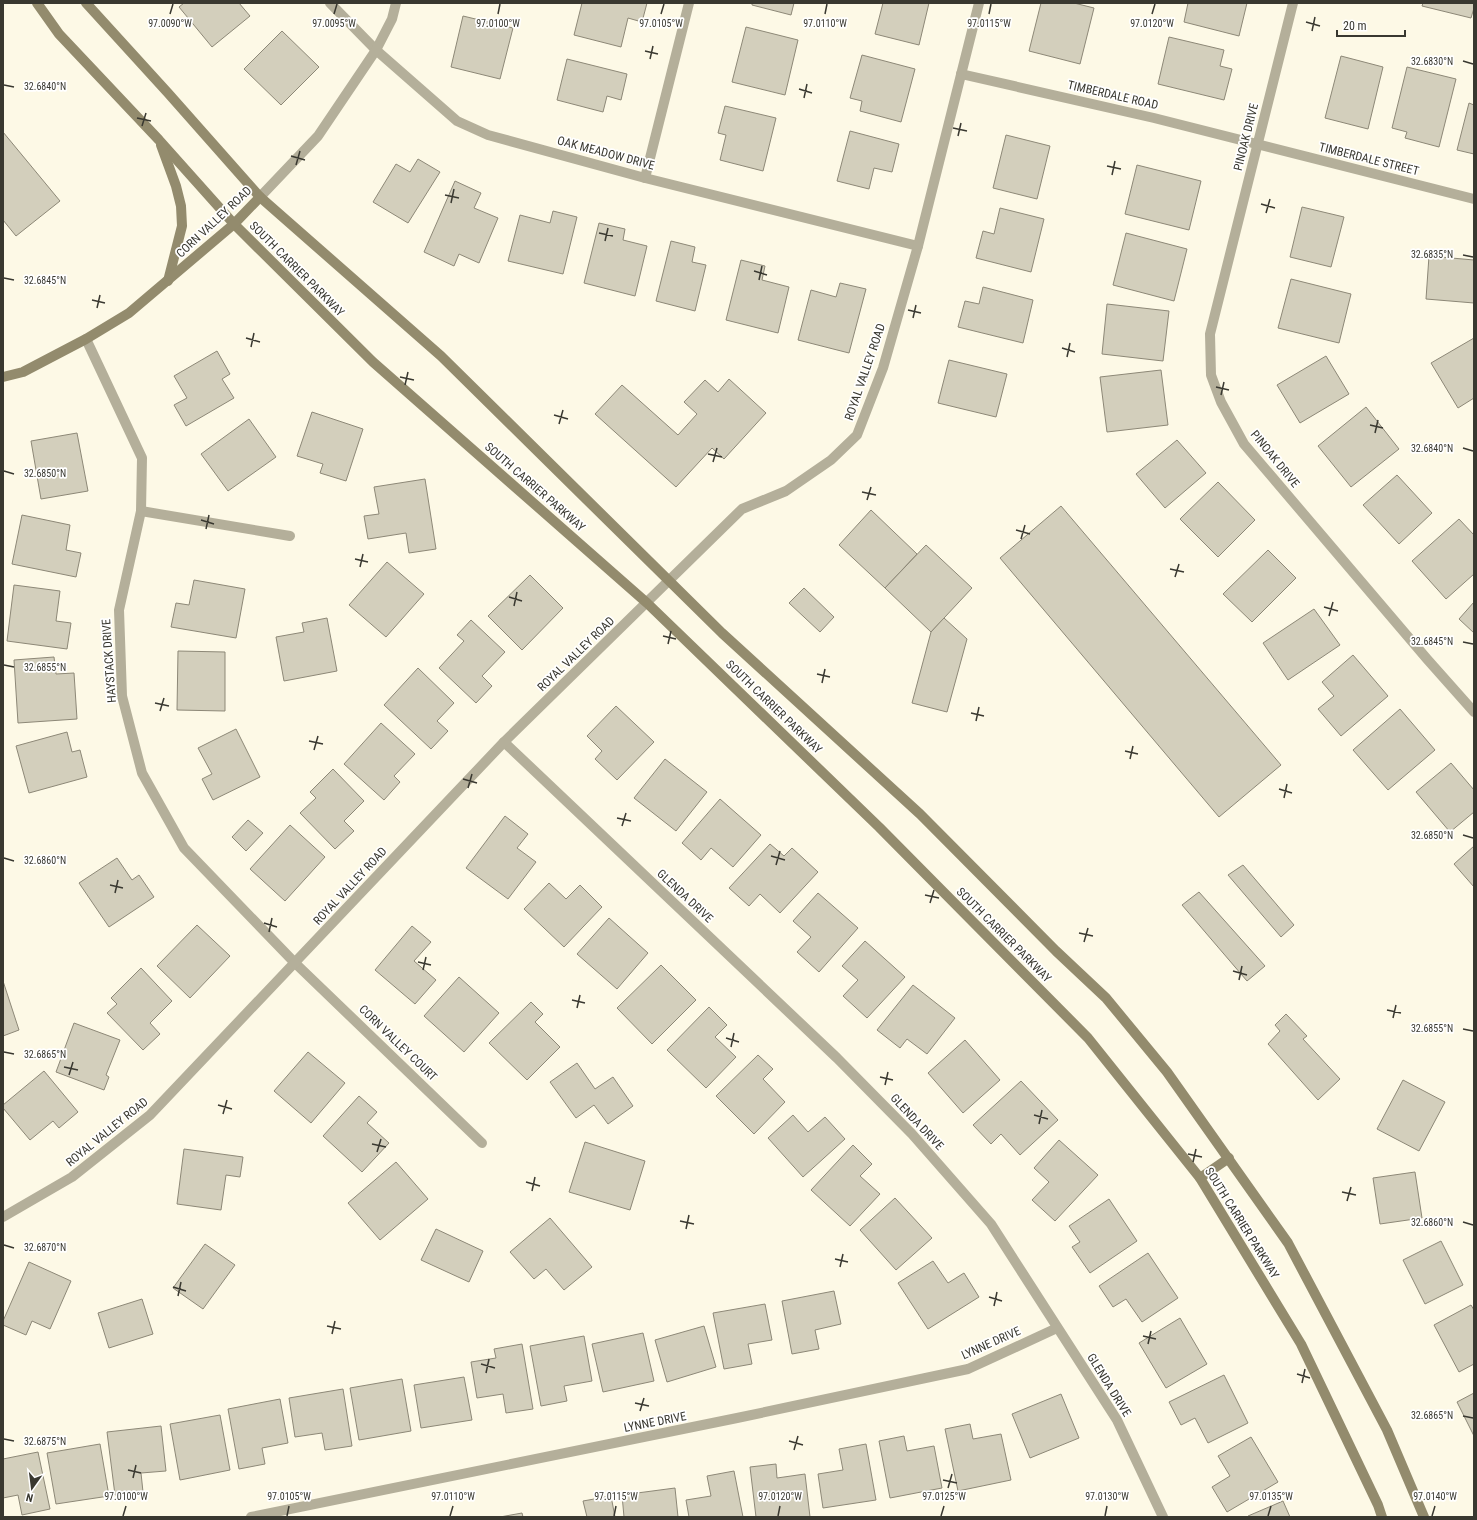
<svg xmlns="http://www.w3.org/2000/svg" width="1477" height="1520" viewBox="0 0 1477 1520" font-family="'Roboto Condensed',sans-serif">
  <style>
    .building { fill: #d3cfbc; stroke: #8d8877 }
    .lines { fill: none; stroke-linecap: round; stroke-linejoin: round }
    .minor { stroke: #b4af9a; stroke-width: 10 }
    .secondary { stroke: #938b6d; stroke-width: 10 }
    .ticks { fill: none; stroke: #393830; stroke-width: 1.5 }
    .labels { text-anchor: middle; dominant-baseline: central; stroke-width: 3.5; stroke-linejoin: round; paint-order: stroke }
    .street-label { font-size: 12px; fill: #393830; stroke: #fff }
    .ticks-label { font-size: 10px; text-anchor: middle; fill: #393830; stroke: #fff; stroke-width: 3.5; stroke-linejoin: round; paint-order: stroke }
  </style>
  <rect width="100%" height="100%" fill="#fdf9e6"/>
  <!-- building -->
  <g class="building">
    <path d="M184,3H239L250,16L212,47L179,7Z"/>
    <path d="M582,3H647L642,22L628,18L621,47L574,35Z"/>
    <path d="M752,3H794L791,15L752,5Z"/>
    <path d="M883,3H929L919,45L875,34Z"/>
    <path d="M1041,3H1074L1094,8L1080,64L1029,51Z"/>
    <path d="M1188,3H1247L1239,36L1184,22Z"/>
    <path d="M1423,3H1474V8L1471,18L1422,6Z"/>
    <path d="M463,16L513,28L500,79L451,67Z"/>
    <path d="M746,27L798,40L785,95L732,82Z"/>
    <path d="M282,31L319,67L281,105L244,69Z"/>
    <path d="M1169,37L1224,50L1220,66L1232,69L1224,100L1158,84Z"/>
    <path d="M862,55L915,69L901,122L860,111L862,101L850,98Z"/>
    <path d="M1341,56L1383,67L1368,129L1325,118Z"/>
    <path d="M567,59L627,74L621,100L607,96L603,112L557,100Z"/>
    <path d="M1407,67L1456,79L1439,147L1405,138L1407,132L1392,128Z"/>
    <path d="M1469,103L1474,105V154L1457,150Z"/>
    <path d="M725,106L776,118L763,171L720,160L726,135L718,133Z"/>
    <path d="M850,131L899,144L892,172L874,168L869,189L837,181Z"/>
    <path d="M3,132L60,201L16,236L3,220Z"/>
    <path d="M1006,135L1050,146L1037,199L993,188Z"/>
    <path d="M418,159L440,172L408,223L373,202L396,164L410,172Z"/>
    <path d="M1137,165L1201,181L1189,230L1125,214Z"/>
    <path d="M455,181L481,193L474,208L498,218L479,263L459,254L454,266L424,252Z"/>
    <path d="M1302,207L1344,217L1331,267L1290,257Z"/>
    <path d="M1000,208L1044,219L1031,272L976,258L983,231L994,234Z"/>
    <path d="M553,211L577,217L563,274L508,261L520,215L550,223Z"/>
    <path d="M599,223L625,229L623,240L647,246L635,296L584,283Z"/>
    <path d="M1126,233L1187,249L1174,301L1113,285Z"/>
    <path d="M671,241L695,247L692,262L706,265L695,311L656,301Z"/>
    <path d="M1429,256L1474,260V303L1426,299Z"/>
    <path d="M741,260L765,266L762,280L789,287L778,333L726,320Z"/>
    <path d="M1291,279L1351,294L1339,343L1278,328Z"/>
    <path d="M840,283L866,289L849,353L798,340L811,290L836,297Z"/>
    <path d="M983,287L1033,300L1023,343L958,327L965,301L979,304Z"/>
    <path d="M1107,304L1169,311L1163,361L1102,354Z"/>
    <path d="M1474,338V398L1458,408L1431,363Z"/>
    <path d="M217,351L230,374L222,379L234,398L186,426L174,405L187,398L174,376Z"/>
    <path d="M1326,356L1349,394L1300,423L1277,385Z"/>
    <path d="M949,360L1007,374L996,417L938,403Z"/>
    <path d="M1161,370L1168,425L1107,432L1100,377Z"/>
    <path d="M729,379L766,413L724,459L712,448L676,487L595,414L622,385L678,435L697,414L684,402L705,380L718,392Z"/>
    <path d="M1366,407L1399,449L1351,487L1318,446Z"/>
    <path d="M312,412L363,429L346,481L320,473L323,464L297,456Z"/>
    <path d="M249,419L276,457L228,491L201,454Z"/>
    <path d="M77,433L88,491L41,499L31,441Z"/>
    <path d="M1177,440L1206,473L1165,508L1136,474Z"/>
    <path d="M1397,475L1432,513L1399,544L1363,505Z"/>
    <path d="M425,479L436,549L409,553L406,533L368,539L364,516L379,514L374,487Z"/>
    <path d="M1218,482L1255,520L1218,557L1180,519Z"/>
    <path d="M1061,506L1281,765L1219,817L1000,558Z"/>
    <path d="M871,510L917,554L885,588L839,545Z"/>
    <path d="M22,515L70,525L66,550L81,553L76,577L12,564Z"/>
    <path d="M1459,519L1474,535V574L1446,599L1412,561Z"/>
    <path d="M926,545L972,588L931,632L885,588Z"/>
    <path d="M1268,550L1296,578L1252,622L1223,594Z"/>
    <path d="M387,562L424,594L386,637L349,605Z"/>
    <path d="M530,575L563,608L522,650L488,616Z"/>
    <path d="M194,580L245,589L236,638L171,627L176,603L189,605Z"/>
    <path d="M14,585L60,591L56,621L71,623L67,649L7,641Z"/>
    <path d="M804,588L834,617L820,632L789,603Z"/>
    <path d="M1474,602V633L1459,619Z"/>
    <path d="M1314,609L1340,645L1288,680L1263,643Z"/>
    <path d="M327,618L337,671L284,681L276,637L304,632L302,623Z"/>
    <path d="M944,618L967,639L947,712L912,703L931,632Z"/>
    <path d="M471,620L505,652L482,676L492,686L476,703L439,668L464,641L457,635Z"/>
    <path d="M178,651L225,652V711L177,710Z"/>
    <path d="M1353,655L1388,696L1341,736L1318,709L1334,696L1322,682Z"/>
    <path d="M54,657L56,674L74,673L77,719L18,723L14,660Z"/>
    <path d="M418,668L454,703L437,721L448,731L431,749L384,705Z"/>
    <path d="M616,706L654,742L617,780L595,759L602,751L587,736Z"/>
    <path d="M1400,709L1435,750L1388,790L1353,750Z"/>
    <path d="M381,723L415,754L394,776L400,782L384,800L344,764Z"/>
    <path d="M236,729L260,777L213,800L202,779L212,774L198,748Z"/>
    <path d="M67,732L72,752L80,750L87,777L29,793L16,746Z"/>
    <path d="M665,759L707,792L676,831L634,798Z"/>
    <path d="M1451,763L1474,790V812L1450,832L1416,792Z"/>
    <path d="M333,769L364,801L344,821L354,831L335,849L300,813L316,798L310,792Z"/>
    <path d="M720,799L761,835L733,867L711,848L701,860L682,843Z"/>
    <path d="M505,816L528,834L517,848L536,862L508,899L466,868Z"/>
    <path d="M248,820L263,833L246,851L232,837Z"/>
    <path d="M290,825L325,857L285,901L250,869Z"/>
    <path d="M770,844L784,856L792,848L818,872L780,913L760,894L749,906L729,888Z"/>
    <path d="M1474,846V887L1454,864Z"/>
    <path d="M117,858L132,880L139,875L154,897L109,927L79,883Z"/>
    <path d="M1243,865L1294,925L1281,937L1228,875Z"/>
    <path d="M549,883L566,899L580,885L602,907L564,947L524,909Z"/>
    <path d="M1199,892L1265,966L1247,981L1182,905Z"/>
    <path d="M818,893L858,928L819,972L797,952L811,937L793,921Z"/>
    <path d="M609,918L648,953L617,989L577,954Z"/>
    <path d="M197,925L230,956L190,998L157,966Z"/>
    <path d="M412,926L431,942L414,961L436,980L415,1004L375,970Z"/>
    <path d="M865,941L905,977L867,1018L843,996L858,980L842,966Z"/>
    <path d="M661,965L696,1000L652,1044L617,1008Z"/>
    <path d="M141,968L172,1001L150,1023L160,1034L143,1050L107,1013L117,1004L111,998Z"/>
    <path d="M459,977L499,1013L464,1052L424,1016Z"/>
    <path d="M3,981L19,1030L3,1036Z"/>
    <path d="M913,985L955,1018L927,1054L907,1039L900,1048L877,1030Z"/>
    <path d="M531,1002L543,1014L535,1022L560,1047L527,1080L489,1043Z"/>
    <path d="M709,1007L727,1025L715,1037L736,1057L706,1088L667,1050Z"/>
    <path d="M1286,1014L1307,1036L1303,1039L1340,1079L1318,1100L1268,1044L1280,1031L1275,1025Z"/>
    <path d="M74,1023L120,1040L106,1075L109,1077L104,1090L56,1072Z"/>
    <path d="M965,1040L1000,1080L963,1113L928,1073Z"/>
    <path d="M308,1052L345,1083L311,1123L274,1091Z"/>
    <path d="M758,1055L773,1069L763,1079L785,1102L754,1134L716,1096Z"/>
    <path d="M577,1063L595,1089L613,1077L633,1106L608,1124L594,1105L576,1118L550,1082Z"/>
    <path d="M44,1071L78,1112L59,1128L53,1121L30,1140L3,1108V1105Z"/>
    <path d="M1403,1080L1445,1102L1419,1151L1377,1129Z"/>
    <path d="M1021,1081L1058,1120L1020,1155L1001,1134L991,1144L973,1125Z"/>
    <path d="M359,1096L377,1112L367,1123L389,1143L362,1172L323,1136Z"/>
    <path d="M793,1115L808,1132L825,1117L845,1139L803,1177L768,1138Z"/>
    <path d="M1059,1140L1098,1175L1055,1221L1032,1200L1049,1182L1034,1168Z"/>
    <path d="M585,1142L645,1161L630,1210L569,1192Z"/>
    <path d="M853,1145L872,1164L860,1176L880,1194L850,1226L811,1190Z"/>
    <path d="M184,1149L243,1157L240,1177L226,1175L221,1210L177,1204Z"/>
    <path d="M396,1162L428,1199L380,1240L348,1203Z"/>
    <path d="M1415,1172L1422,1218L1380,1224L1373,1178Z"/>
    <path d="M895,1198L932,1238L896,1270L860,1230Z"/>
    <path d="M1109,1199L1137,1241L1090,1273L1072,1247L1080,1242L1069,1226Z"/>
    <path d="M550,1218L592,1267L564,1290L546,1269L534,1279L510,1252Z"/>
    <path d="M436,1229L483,1251L469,1282L421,1260Z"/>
    <path d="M1441,1241L1463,1285L1425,1304L1403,1260Z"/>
    <path d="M205,1244L235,1265L203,1309L173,1288Z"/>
    <path d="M1148,1253L1178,1298L1142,1322L1126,1299L1113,1307L1099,1286Z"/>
    <path d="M933,1261L948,1283L964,1273L979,1297L928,1329L898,1283Z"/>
    <path d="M29,1262L71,1281L50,1329L32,1321L26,1335L3,1325V1321Z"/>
    <path d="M834,1291L841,1324L815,1330L819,1349L792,1354L782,1301Z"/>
    <path d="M142,1299L153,1334L109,1348L98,1313Z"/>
    <path d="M765,1304L772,1340L748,1344L752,1364L724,1369L713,1313Z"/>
    <path d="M1471,1305L1474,1310V1364L1459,1372L1434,1325Z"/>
    <path d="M1180,1318L1207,1364L1166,1388L1139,1343Z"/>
    <path d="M704,1326L716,1367L667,1382L655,1340Z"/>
    <path d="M643,1333L654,1381L603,1392L592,1344Z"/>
    <path d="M584,1336L592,1381L564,1386L567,1401L541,1406L530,1346Z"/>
    <path d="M522,1344L533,1409L506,1413L503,1394L477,1398L471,1362L496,1358L494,1349Z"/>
    <path d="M1224,1375L1248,1423L1208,1443L1195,1418L1181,1425L1169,1402Z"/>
    <path d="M464,1377L472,1420L421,1428L414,1385Z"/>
    <path d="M402,1379L411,1431L359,1440L350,1388Z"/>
    <path d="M343,1389L352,1446L325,1450L322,1433L295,1437L289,1398Z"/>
    <path d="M1474,1393V1436L1457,1402Z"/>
    <path d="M1061,1394L1079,1438L1030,1458L1012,1414Z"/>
    <path d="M280,1399L288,1443L262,1448L265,1464L239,1469L228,1409Z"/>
    <path d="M220,1415L230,1470L180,1480L170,1424Z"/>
    <path d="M970,1424L973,1439L1001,1434L1011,1480L958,1491L945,1429Z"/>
    <path d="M161,1426L166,1471L141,1473L143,1492L115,1495L107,1432Z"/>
    <path d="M904,1436L907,1451L934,1446L942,1488L890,1498L879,1441Z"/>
    <path d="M1251,1437L1278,1482L1227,1512L1212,1487L1230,1476L1218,1456Z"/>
    <path d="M100,1444L109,1496L56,1504L47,1453Z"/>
    <path d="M866,1444L876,1500L823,1508L818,1474L843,1470L839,1449Z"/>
    <path d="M38,1452L50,1509L22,1515L18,1495L3,1498V1459Z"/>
    <path d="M776,1464L777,1478L805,1474L810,1517H756L750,1467Z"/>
    <path d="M734,1471L743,1517H689L686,1500L711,1496L707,1476Z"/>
    <path d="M675,1488L678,1517H624L622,1495Z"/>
    <path d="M611,1496L615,1517H587L583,1501Z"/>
    <path d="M1283,1501L1290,1517H1249L1248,1516Z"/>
    <path d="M522,1513L523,1517H500Z"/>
  </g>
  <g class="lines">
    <!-- minor -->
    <g class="minor">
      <path d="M330,3L376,50L457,121L488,135L645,178L918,246"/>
      <path d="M1293,3L1210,334L1211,375L1221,402L1244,444L1427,659L1474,712"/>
      <path d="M961,74L1154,118L1474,199"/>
      <path d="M645,178L689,3"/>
      <path d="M260,197L318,136L376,50L392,19L396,3"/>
      <path d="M86,339L142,458L141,511L119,610L122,696L142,773L184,848L295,963L482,1143"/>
      <path d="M141,511L290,536"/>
      <path d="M504,742L837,1058L912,1134L991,1224L1117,1420L1163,1517"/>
      <path d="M3,1217L72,1177L150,1115L504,742L742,509L786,491L831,460L857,435L883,368L918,246L979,3"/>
      <path d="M251,1517L737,1418L968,1369L1057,1328"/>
    </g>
    <!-- secondary -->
    <g class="secondary">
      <path d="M37,3L59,34L159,140L234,224L373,362L647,603L879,827L1088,1038L1200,1178L1301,1344L1378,1505L1382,1517"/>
      <path d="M86,3L168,93L260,197L441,356L722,633L920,814L1056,951L1106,998L1167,1072L1288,1243L1387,1430L1424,1517"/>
      <path d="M161,145L176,186L181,206L182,226L168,281"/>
      <path d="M3,377L23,372L86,339L129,313L234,224L260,197"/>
      <path d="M1200,1178L1229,1158"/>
    </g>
  </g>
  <!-- ticks -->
  <path class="ticks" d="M170,14L173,4M334,14L337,4M498,14L500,4M661,14L664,4M825,14L827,4M989,14L991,4M1152,14L1155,4M1306,22L1320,26M1312,31L1315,17M645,51L658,54M650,59L653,46M1463,61L1473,64M4,85L14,87M799,89L812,93M804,98L807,84M137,118L151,121M142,126L146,113M953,128L967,131M958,136L961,123M291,156L305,160M296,165L300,151M1107,166L1121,169M1112,175L1115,161M445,195L459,198M451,203L454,189M1261,204L1275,208M1266,213L1270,199M599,233L613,236M605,241L608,228M1463,255L1473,257M754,271L767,275M4,278L14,280M759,280L762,266M92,300L105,303M97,308L100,295M908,310L921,313M913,318L916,305M246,338L260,342M251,347L254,333M1062,348L1075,352M1067,357L1070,343M400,377L414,380M405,385L408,372M1216,387L1229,390M1221,395L1224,382M554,415L568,419M559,424L563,410M1370,425L1383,428M1375,433L1378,420M1463,448L1473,451M708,454L722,457M713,462L717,448M4,471L14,474M862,492L876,495M867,500L871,487M201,520L214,524M206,529L209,515M1016,530L1030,534M1021,539L1025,525M355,559L368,562M360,567L363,554M1170,569L1184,572M1175,577L1179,564M509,597L522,601M514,606L517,592M1324,607L1338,611M1329,616L1333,602M663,636L676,639M1463,642L1473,644M668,644L671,631M4,665L14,667M817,674L830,677M822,683L825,669M155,703L169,706M160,711L164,698M971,713L984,716M976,721L979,707M309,741L323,744M314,750L318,736M1125,751L1138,754M1130,759L1133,746M463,779L477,783M468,788L472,774M1279,789L1292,793M1284,798L1287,784M617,818L631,821M622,826L626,813M1463,835L1473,838M771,856L785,860M4,858L14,861M776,865L780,851M110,885L123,888M115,893L118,880M925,895L939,898M930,903L934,890M264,923L277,927M269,932L272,918M1079,933L1093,936M1084,942L1088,928M418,962L431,965M423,970L426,957M1233,971L1247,975M1239,980L1242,966M572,1000L585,1003M577,1008L580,995M1387,1010L1401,1013M1393,1018L1396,1005M1463,1029L1473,1031M726,1038L739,1042M731,1047L734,1033M4,1052L14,1054M64,1067L78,1070M69,1075L73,1062M880,1077L893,1080M885,1085L888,1072M218,1105L232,1109M223,1114L227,1100M1034,1115L1048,1119M1039,1124L1042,1110M372,1144L386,1147M377,1152L381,1139M1188,1154L1202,1157M1193,1162L1196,1149M526,1182L540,1186M532,1191L535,1177M1342,1192L1356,1195M1347,1201L1351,1187M680,1221L694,1224M1463,1222L1473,1225M686,1229L689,1215M4,1245L14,1248M835,1259L848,1262M840,1267L843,1254M173,1287L186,1291M178,1296L181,1282M989,1297L1002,1301M994,1306L997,1292M327,1326L341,1329M332,1334L335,1321M1143,1336L1156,1339M1148,1344L1151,1331M481,1364L495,1368M486,1373L489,1359M1297,1374L1310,1378M1302,1383L1305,1369M635,1403L649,1406M640,1411L644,1398M1463,1416L1473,1418M4,1439L14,1441M789,1441L803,1445M794,1450L798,1436M128,1470L141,1473M133,1478L136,1465M943,1480L957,1483M948,1488L952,1474M123,1516L126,1506M287,1516L289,1506M450,1516L453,1506M614,1516L616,1506M778,1516L780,1506M941,1516L944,1506M1105,1516L1107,1506M1268,1516L1271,1506M1432,1516L1435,1506"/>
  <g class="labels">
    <!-- street labels -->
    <g class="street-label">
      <text transform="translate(1113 95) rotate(13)">TIMBERDALE ROAD</text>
      <text transform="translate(1246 137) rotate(-76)">PINOAK DRIVE</text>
      <text transform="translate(606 153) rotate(15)">OAK MEADOW DRIVE</text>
      <text transform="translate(1369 159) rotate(14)">TIMBERDALE STREET</text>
      <text transform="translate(214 222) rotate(-43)">CORN VALLEY ROAD</text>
      <text transform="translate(297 269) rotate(45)">SOUTH CARRIER PARKWAY</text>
      <text transform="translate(865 372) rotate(-71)">ROYAL VALLEY ROAD</text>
      <text transform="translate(1275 459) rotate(51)">PINOAK DRIVE</text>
      <text transform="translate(535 487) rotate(41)">SOUTH CARRIER PARKWAY</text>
      <text transform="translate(576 654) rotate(-44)">ROYAL VALLEY ROAD</text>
      <text transform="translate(109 661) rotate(-94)">HAYSTACK DRIVE</text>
      <text transform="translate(774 707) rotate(44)">SOUTH CARRIER PARKWAY</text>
      <text transform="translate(350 886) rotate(-47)">ROYAL VALLEY ROAD</text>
      <text transform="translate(685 896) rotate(43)">GLENDA DRIVE</text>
      <text transform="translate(1004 935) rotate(45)">SOUTH CARRIER PARKWAY</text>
      <text transform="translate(398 1043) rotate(44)">CORN VALLEY COURT</text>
      <text transform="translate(917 1122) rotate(47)">GLENDA DRIVE</text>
      <text transform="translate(107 1132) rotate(-39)">ROYAL VALLEY ROAD</text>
      <text transform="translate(1242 1223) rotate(58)">SOUTH CARRIER PARKWAY</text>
      <text transform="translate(991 1343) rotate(-24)">LYNNE DRIVE</text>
      <text transform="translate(1109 1385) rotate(58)">GLENDA DRIVE</text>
      <text transform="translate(655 1422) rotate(-11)">LYNNE DRIVE</text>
    </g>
  </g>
  <g class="ticks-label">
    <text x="170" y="27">97.0090°W</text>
    <text x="334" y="27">97.0095°W</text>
    <text x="498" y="27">97.0100°W</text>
    <text x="661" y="27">97.0105°W</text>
    <text x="825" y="27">97.0110°W</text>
    <text x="989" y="27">97.0115°W</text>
    <text x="1152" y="27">97.0120°W</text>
    <text x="1432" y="65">32.6830°N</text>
    <text x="45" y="90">32.6840°N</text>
    <text x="1432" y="258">32.6835°N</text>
    <text x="45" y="284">32.6845°N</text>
    <text x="1432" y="452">32.6840°N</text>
    <text x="45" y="477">32.6850°N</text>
    <text x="1432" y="645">32.6845°N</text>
    <text x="45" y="671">32.6855°N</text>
    <text x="1432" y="839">32.6850°N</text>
    <text x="45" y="864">32.6860°N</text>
    <text x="1432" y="1032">32.6855°N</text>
    <text x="45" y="1058">32.6865°N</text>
    <text x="1432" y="1226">32.6860°N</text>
    <text x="45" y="1251">32.6870°N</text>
    <text x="1432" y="1419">32.6865°N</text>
    <text x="45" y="1445">32.6875°N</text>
    <text x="126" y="1500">97.0100°W</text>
    <text x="289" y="1500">97.0105°W</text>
    <text x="453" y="1500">97.0110°W</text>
    <text x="616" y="1500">97.0115°W</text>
    <text x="780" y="1500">97.0120°W</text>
    <text x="944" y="1500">97.0125°W</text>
    <text x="1107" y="1500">97.0130°W</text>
    <text x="1271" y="1500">97.0135°W</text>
    <text x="1435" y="1500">97.0140°W</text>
  </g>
  <!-- border -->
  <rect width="1477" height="1520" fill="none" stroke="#393830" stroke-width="8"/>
  <!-- north arrow -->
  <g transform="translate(32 1488) rotate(194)" stroke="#ffffff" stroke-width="3" paint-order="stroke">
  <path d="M0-3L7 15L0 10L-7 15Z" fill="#393830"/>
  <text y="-6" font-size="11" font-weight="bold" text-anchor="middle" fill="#393830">N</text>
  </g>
  <!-- scale -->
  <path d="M1337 30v6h68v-6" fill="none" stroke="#393830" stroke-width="2"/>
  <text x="1343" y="30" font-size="12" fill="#393830" stroke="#ffffff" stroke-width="3" paint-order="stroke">20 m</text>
</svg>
